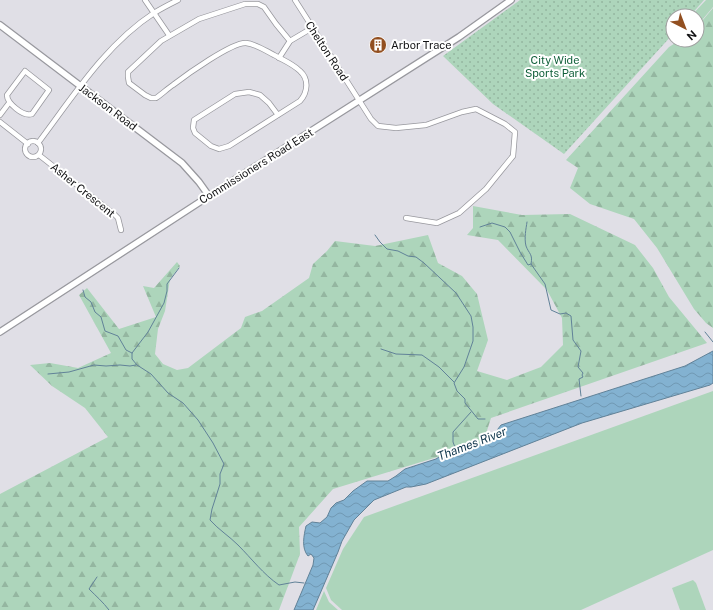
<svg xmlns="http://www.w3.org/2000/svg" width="713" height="610" viewBox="0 0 713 610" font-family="'Public Sans',sans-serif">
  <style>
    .grass { fill: #add5bb }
    .forest { fill: url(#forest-firs) }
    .park { fill: url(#park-dots) }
    .water { fill: url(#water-waves); stroke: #618298 }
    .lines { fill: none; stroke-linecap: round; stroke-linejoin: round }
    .stream { stroke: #618298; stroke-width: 1 }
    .minor-casing { stroke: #98989e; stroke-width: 6 }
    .major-casing { stroke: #98989e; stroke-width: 8 }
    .minor { stroke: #fff; stroke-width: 4.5 }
    .major { stroke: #fff; stroke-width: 5.5 }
    .labels { text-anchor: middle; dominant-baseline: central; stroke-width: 4; stroke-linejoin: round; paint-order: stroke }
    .poi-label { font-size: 11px; fill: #111113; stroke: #fff; text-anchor: start }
    .street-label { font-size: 11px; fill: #111113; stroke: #fff }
    .park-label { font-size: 11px; fill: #0f5f39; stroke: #fff }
    .water-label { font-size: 12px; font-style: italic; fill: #0e354b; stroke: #fff }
  </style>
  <defs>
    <pattern id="forest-firs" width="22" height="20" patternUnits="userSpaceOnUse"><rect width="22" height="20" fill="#add5bb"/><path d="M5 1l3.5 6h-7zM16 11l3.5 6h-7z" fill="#94b6a0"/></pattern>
    <pattern id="park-dots" width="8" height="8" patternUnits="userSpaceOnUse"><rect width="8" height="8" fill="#add5bb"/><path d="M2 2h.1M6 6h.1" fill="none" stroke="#94b6a0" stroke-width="1.8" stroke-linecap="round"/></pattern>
    <pattern id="water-waves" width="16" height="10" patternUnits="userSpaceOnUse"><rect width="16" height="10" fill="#83b2d1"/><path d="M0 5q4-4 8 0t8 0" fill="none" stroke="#7098b3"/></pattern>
  </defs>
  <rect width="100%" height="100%" fill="#e0dfe6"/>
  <!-- grass -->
  <g class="grass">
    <path d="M706,0H713V7L697,26V16H691Z"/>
    <path d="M713,391V550L581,610H342L331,600L326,588L343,549L364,517Z"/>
    <path d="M693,580L696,583L706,610H680L672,588Z"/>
    <path d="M324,591L329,602L338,610H316Z"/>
  </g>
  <!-- forest -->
  <g class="forest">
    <path d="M713,8V328L706,323L694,309L657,248L634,219L590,204L570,188L578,168L566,160L669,47L680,40H697V27Z"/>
    <path d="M473,206L522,215L570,214L635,245L653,268L669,297L707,343L491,418L483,443L333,489L299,527L300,554L279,610H0V494L108,437L85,408L52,386L30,365L50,363L78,368L111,353L79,295L87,288L119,329L156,317L143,286L154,288L177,262L180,266L170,279L165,311L158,329L155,354L163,364L177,370L188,368L241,328L245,317L262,311L309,278L313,264L327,251L335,241L375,246L428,235L438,263L462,276L477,294L488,340L477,371L507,380L541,367L563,345L562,318L547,290L498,240L467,235L473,228Z"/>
  </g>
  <!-- park -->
  <path class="park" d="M520,0H704L690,16H673V34L564,154L493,104L443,56Z"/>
  <!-- water -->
  <path class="water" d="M713,351V383L710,385L582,423L426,484L411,487H406L374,500L354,520L342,541L338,552L313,610H294L313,565L314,558L311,554L308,556C301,548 304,535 306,526L312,522L320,523L327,517L331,508L336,503L344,500L353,491L367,481H388L396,476L405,469L436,459L445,453L452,458L466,448L488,442L501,425L685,366Z"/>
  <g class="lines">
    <!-- stream -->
    <g class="stream">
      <path d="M527,222C526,229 524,238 526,246C529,254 533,254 531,264L545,284L551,310L560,314L566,313L571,316L573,340L581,351L578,367L583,373L582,375L583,377L579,379L581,396"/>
      <path d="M480,227L492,223L505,227L510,232L520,252L528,265L531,264"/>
      <path d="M375,235L380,242L387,249L398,251L408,256L416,257L424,263L456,293L471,316L473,327V341L464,367L454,383L457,391L465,399V403L478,419H485"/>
      <path d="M179,268L167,284V291L164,303L148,332L132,353V359L137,365L151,374L168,393L183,403L198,420L213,443L224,464L220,474V484L212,509L210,520C219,530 229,536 238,545C252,559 263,574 279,585L295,582L304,583"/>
      <path d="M83,290L85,297L91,302L95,312L101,317L105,331L118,336L126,350L132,353"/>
      <path d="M705,332L713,342"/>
      <path d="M381,349L396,354L422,355L439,367L454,382"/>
      <path d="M48,374L69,372L94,365L106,366L120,365L130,366L136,365"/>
      <path d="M458,455L453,442V432L471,412"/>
      <path d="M97,577L89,589C96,596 103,602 109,610"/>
    </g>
    <!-- minor casing -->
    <g class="minor-casing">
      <g id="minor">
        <path d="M145,0L169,35"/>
        <path d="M295,0L371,119L378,126L396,128L426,125L462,112L476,109L505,124L515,132L513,156L486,189L459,213L437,223L406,218"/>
        <path d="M279,58L290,41L312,28"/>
        <path d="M25,71L49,90L32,114C23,117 7,103 7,95Z"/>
        <path d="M0,115L9,103"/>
        <path d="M278,115L269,103L260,95L249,92L235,94L194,120L193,128L195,133L211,146L219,149L229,146L300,101C308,92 309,79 300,71C293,64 283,60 274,55C266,51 256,44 246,43C232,42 186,75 173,85C167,89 162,94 156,98H151L145,95L129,83L128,77V72L161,41L199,19L245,4H258L264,7L276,24L290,41"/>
        <path d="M0,122L28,144"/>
        <circle cx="33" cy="149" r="8"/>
        <path d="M38,143C72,98 105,45 154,13C162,8 170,4 178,0"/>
        <path d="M39,155L114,214L118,218L121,230"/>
      </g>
    </g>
    <!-- major casing -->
    <g class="major-casing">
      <g id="major">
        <path d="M0,25L182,163L199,182L209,196"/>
        <path d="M0,332L209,196L459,37L511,0"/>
      </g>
    </g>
    <!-- minor -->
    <use href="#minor" class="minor"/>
    <!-- major -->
    <use href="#major" class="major"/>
  </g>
  <!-- icons -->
  <defs>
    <g id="building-disc" transform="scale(0.9)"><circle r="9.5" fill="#924f20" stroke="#fff"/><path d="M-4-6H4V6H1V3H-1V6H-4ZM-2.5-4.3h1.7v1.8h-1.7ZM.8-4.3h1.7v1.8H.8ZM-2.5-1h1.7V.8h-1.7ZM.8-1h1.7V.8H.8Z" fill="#fff"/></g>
  </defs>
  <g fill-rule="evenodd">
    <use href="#building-disc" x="378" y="45"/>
  </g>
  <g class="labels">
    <!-- poi labels -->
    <g class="poi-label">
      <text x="391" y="45">Arbor Trace</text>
    </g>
    <!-- street labels -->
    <g class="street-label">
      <text transform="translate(327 51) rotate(57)">Chelton Road</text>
      <text transform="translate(108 107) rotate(37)">Jackson Road</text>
      <text transform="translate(256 166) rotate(-32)">Commissioners Road East</text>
      <text transform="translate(83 190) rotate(39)">Asher Crescent</text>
    </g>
    <!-- park labels -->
    <g class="park-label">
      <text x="555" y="60">City Wide<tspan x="555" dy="13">Sports Park</tspan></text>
    </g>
    <!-- water labels -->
    <g class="water-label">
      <text transform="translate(472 444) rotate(-21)">Thames River</text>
    </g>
  </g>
  <!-- north arrow -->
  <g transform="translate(685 28) rotate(138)"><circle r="19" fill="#ffffff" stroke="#a0a0a1"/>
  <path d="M0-3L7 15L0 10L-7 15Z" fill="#924f20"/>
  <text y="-6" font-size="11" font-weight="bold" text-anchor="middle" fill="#111113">N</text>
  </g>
</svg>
